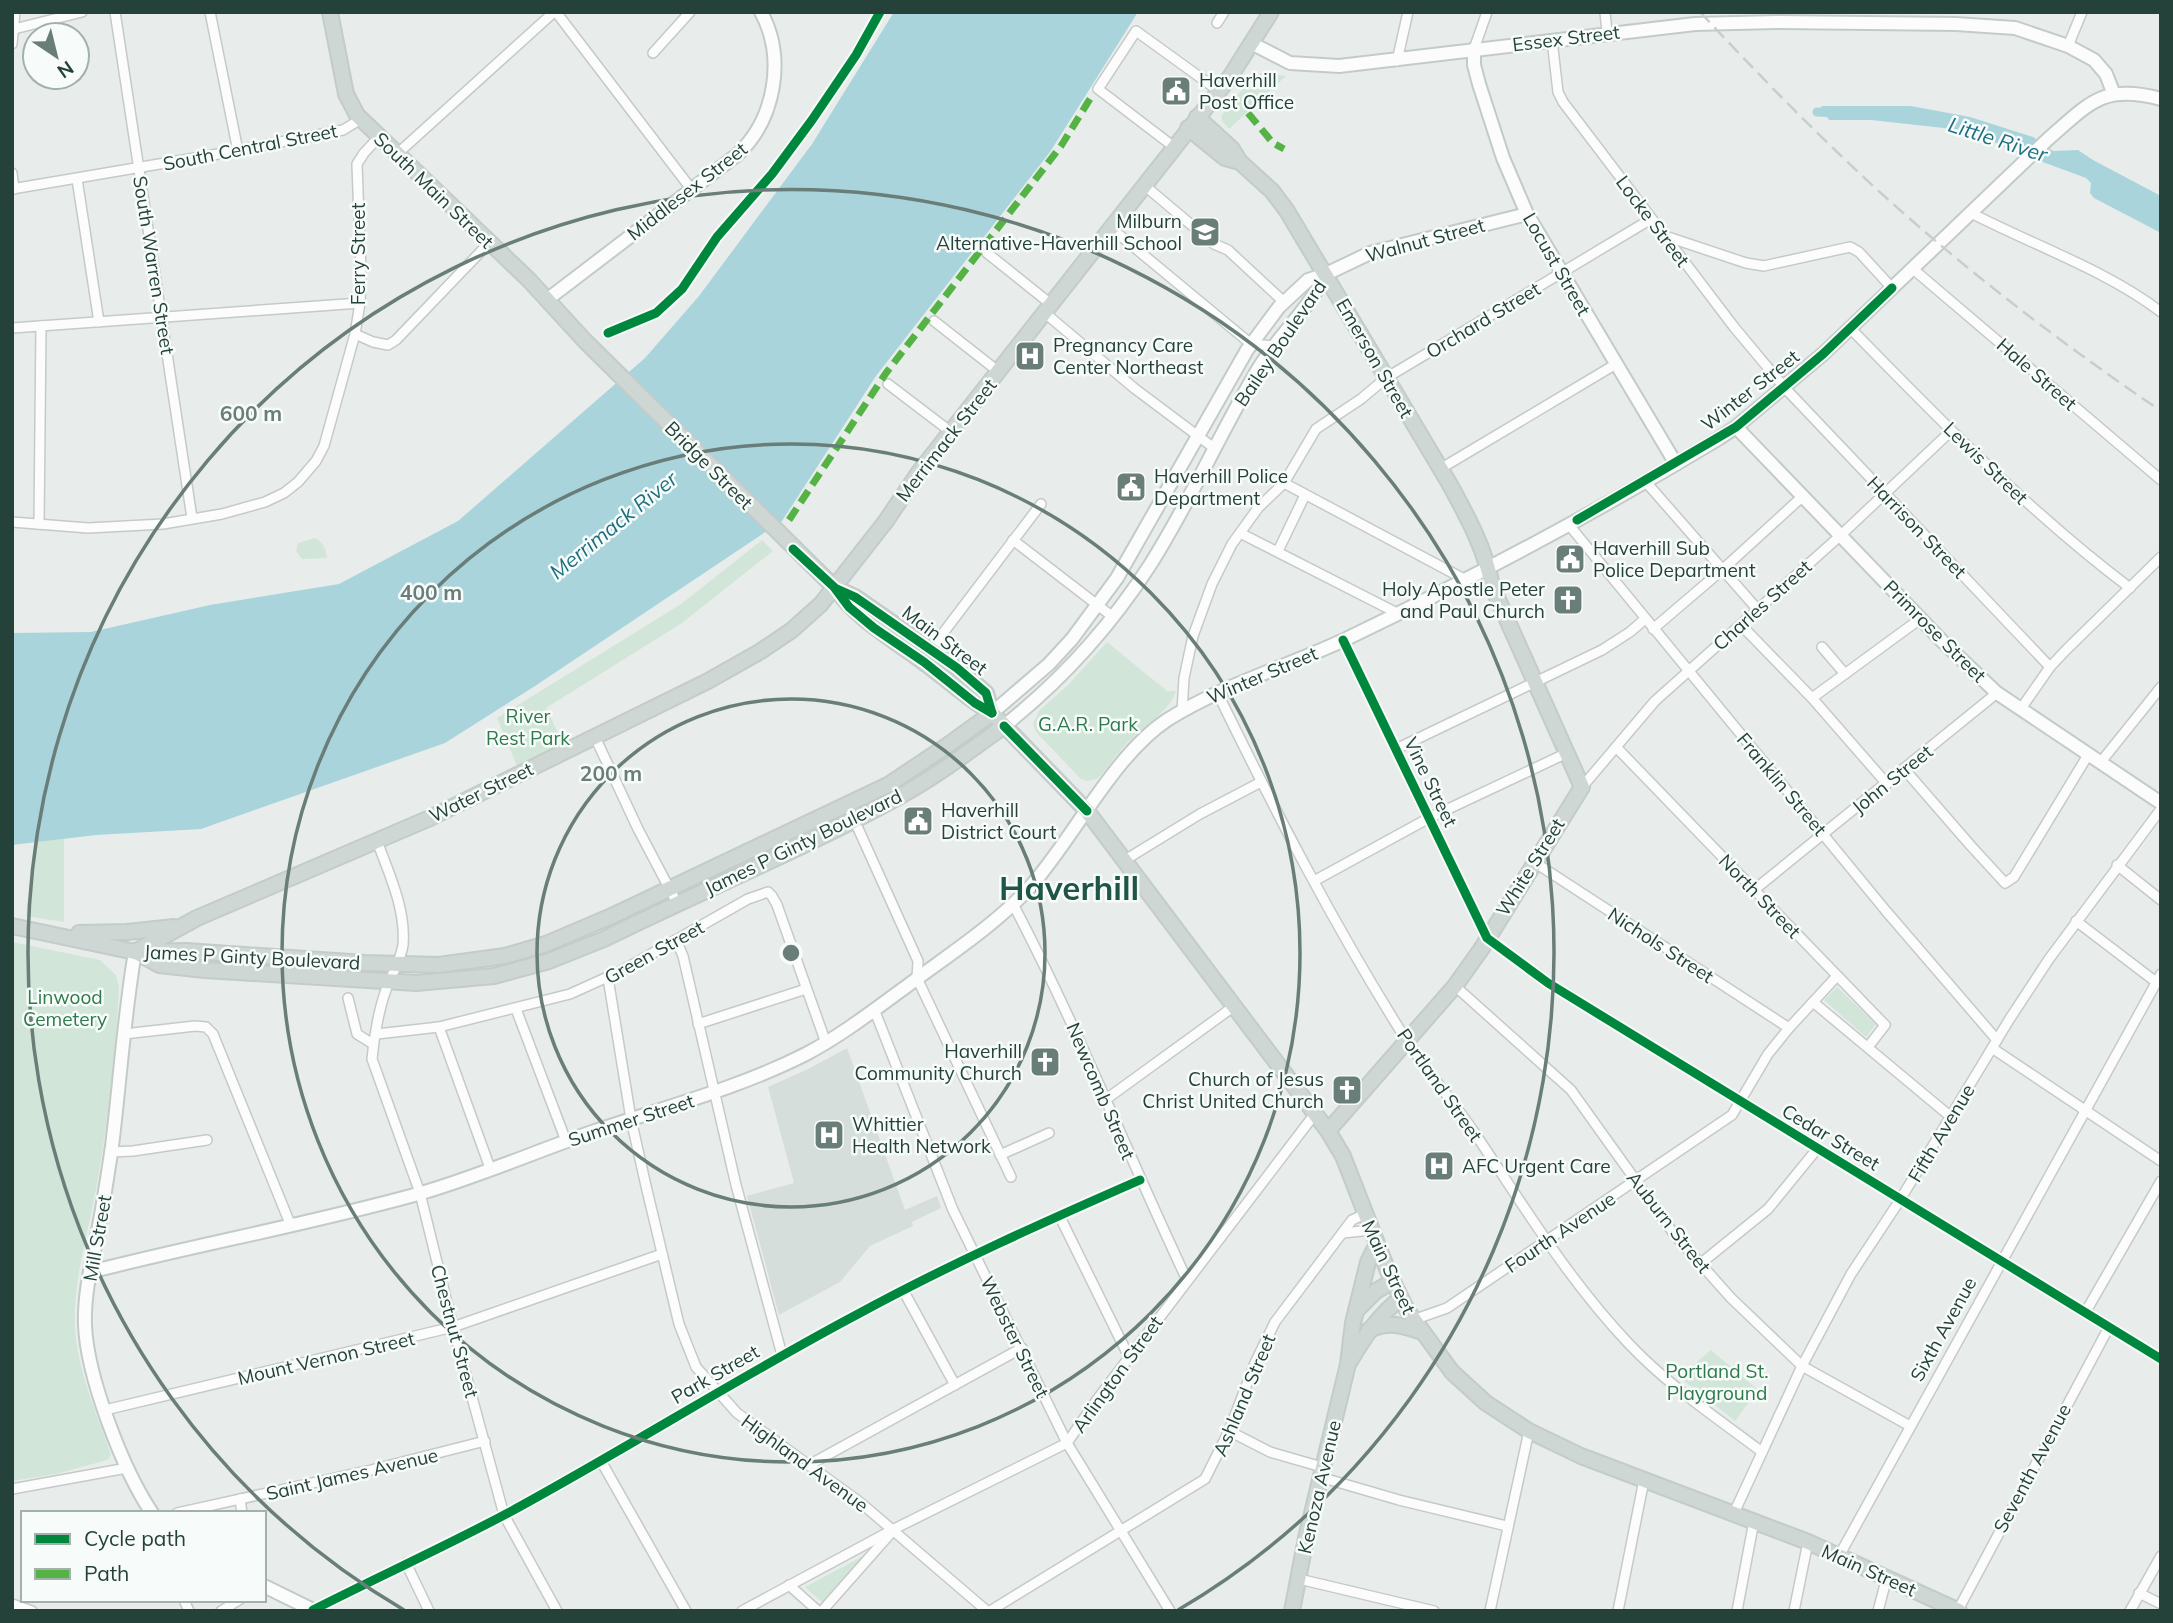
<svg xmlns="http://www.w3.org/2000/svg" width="2173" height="1623" viewBox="0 0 2173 1623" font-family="Mulish,sans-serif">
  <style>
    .built { fill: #d6dedb }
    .green { fill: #d1e6d8 }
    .water { fill: #a9d4db }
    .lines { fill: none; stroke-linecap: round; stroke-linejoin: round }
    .canal { stroke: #a9d4db; stroke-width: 9 }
    .street-casing { stroke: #c5cac8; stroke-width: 12 }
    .secondary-casing { stroke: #c3cbc8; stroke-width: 16 }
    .primary-casing { stroke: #c3ccc9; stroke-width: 18 }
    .street { stroke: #fcfcfc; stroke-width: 9 }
    .secondary { stroke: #fcfcfc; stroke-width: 12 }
    .primary { stroke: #cfd7d5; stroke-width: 14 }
    .rail { stroke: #c9cdcc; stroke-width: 2.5; stroke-dasharray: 14 7; stroke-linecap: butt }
    .quiet { stroke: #55b346; stroke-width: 7; stroke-dasharray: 14 7; stroke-linecap: butt }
    .cycleway-casing { stroke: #f7fbf9; stroke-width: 13 }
    .cycleway { stroke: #00873e; stroke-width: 9 }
    .ring { fill: none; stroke: #697e78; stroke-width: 3.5 }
    .labels { text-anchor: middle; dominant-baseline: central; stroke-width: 5; stroke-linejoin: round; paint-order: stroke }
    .street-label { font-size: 19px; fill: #24423a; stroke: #f7fbf9 }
    .poi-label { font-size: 19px; fill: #24423a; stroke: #f7fbf9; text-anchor: start }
    .park-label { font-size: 19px; fill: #2d7a4b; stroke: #f7fbf9 }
    .water-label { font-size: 21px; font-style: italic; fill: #1c6f80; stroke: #f7fbf9 }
    .town-label { font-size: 33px; font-weight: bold; fill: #1f5548; stroke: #f7fbf9 }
    .centre { fill: #697e78; stroke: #f7fbf9; stroke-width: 3.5 }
    .ring-label { font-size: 21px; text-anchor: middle; font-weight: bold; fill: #697e78; stroke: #f7fbf9; stroke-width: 5; stroke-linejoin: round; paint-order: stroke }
  </style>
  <rect width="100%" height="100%" fill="#e8edeb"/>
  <!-- built -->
  <path class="built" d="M847,1048L905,1210L937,1196L941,1208L912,1222L913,1226L870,1246L840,1282L779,1315L747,1196L794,1183L768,1087L808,1069Z"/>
  <!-- green -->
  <g class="green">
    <path d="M1261,73L1286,76L1229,129L1222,121L1221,116L1252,77Z"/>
    <path d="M315,538C324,543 326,549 327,558L302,559L296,551L298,543Z"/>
    <path d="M762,540L773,551L682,623L546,708L563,743L517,766L497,718L681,604Z"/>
    <path d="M1107,642L1167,691H1176C1172,709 1140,729 1126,744C1116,755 1108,768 1097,779L1086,781L1080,778L1036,732L1033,724L1039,711L1069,684Z"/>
    <path d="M64,838V922L26,916L34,842Z"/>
    <path d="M12,942L100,960L116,975L119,987C116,1054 108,1123 96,1189C88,1234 73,1280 75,1326C77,1371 97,1413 111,1455L109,1459L104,1461L56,1474L12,1481Z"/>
    <path d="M1837,987L1876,1024L1866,1037L1824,1000Z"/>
    <path d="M1711,1350L1758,1390L1735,1421L1679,1377Z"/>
    <path d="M865,1555L823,1603L805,1587Z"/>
  </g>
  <!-- water -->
  <g class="water">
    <path d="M894,12H1138L1050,152L876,376L782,521L535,686L445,743L201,829L96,835L12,845V633L91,632L210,605L339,584L458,521L645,358L699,296L812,144Z"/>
    <path d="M1821,106H1911L1970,117L2033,137L2053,151L2078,150L2093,160L2161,196V233L2094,198L2090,193L2091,183L2086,178L2013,151L1971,131L1871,120H1829Z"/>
  </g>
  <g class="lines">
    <!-- canal -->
    <path class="canal" d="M1817,112L1835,113"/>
    <!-- street casing -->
    <g class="street-casing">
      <g id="street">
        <path d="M115,12L192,518"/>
        <path d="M210,12L238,151"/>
        <path d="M556,12L692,190"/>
        <path d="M1605,12L1607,33"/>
        <path d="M1217,23L1224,12"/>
        <path d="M14,29L82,12"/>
        <path d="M1552,40L1558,92L1563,102L1734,327L1784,387L2050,667"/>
        <path d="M12,44L15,12"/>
        <path d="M2068,46L2082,12"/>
        <path d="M1474,49L1487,12"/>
        <path d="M653,53L690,12"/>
        <path d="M1397,61L1408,12"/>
        <path d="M1174,147L1098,89L1136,31L1219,91"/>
        <path d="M397,154L554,12"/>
        <path d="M12,173L14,189"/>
        <path d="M77,179L99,322"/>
        <path d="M1144,185L1214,244L1228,250L1284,302"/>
        <path d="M12,189L224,153L343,130L361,119"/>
        <path d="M1971,213C2033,245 2106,270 2161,312"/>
        <path d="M1111,228L1251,344L1274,346"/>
        <path d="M1665,236L1746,263L1764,266L1850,247L1859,252L1892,288"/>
        <path d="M987,253L1052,305"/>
        <path d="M1913,269L2161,480"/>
        <path d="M1045,313L1134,388L1214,448"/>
        <path d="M934,321L999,372"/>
        <path d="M12,328L360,303"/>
        <path d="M1851,329C1940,420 2028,511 2130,588"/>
        <path d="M355,334L373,342L388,345L396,340L489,243"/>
        <path d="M888,384L951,432"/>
        <path d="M1440,469L1616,364"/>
        <path d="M1645,481L1758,610"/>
        <path d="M1284,483L1466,580"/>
        <path d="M12,522L88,528L163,524L222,514L265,502L284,493L298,482L316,461L324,446L355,334L360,303L361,272L357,164L364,153L379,137"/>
        <path d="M39,524L41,326"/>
        <path d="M1569,525L1886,911L1997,1040"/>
        <path d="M1240,533L1397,613"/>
        <path d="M1013,540L1113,617"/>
        <path d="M1278,551L1305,495"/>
        <path d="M1741,625L1812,698L1887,784"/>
        <path d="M1653,629L1722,570L1803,496"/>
        <path d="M1343,640L1487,938L1548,983L2161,1359"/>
        <path d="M1822,647L1845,674"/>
        <path d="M931,649L1041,504"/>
        <path d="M1218,694C1275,811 1335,927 1405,1038C1426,1070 1452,1100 1474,1132C1523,1205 1569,1281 1630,1345C1669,1386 1717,1418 1762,1452"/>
        <path d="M1812,698L1920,619"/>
        <path d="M2020,710L2050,667L2066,650L2161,557"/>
        <path d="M1182,711L1184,678L1193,636L1212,584L1232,544L1258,508L1284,483L1316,429L1361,399L1386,378L1651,219"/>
        <path d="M595,737L638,829L677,903"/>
        <path d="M1616,747L1885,1025L1868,1047"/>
        <path d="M1396,749L1602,650L1630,632L1645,619"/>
        <path d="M2100,763L2161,687"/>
        <path d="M1905,770L1971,846L2005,883L2014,877L2088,755"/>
        <path d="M1582,787L1655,701L1841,535L1951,431"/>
        <path d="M847,804L918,961L917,978L1011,1177"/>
        <path d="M377,841C389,874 406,909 403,945C401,958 395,968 390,980C380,1001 374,1036 372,1059L420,1193L453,1327L504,1515L557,1611"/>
        <path d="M1125,860L1200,814L1261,782"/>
        <path d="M1534,862L1789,1028"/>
        <path d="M2117,865L2161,900"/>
        <path d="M1314,881L1429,818L1567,753"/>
        <path d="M1754,890L1997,693"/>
        <path d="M1013,904C1077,1026 1128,1155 1187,1280"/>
        <path d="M2076,921L2156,982"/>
        <path d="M676,940L683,956L736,1185L782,1355"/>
        <path d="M608,978L631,1119L646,1186L679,1324L696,1367L737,1413L861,1503L987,1611"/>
        <path d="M1455,986L1571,1090L1674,1234L1731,1298L1802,1366L1910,1426"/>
        <path d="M348,998L357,1034L373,1044"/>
        <path d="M1813,1002L1951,1117"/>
        <path d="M516,1009L566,1141"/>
        <path d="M874,1009L953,1210L1067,1443L1170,1611"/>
        <path d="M698,1024L806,989"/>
        <path d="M439,1027L490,1168"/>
        <path d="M124,1034L195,1026L206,1027L213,1034L291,1226"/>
        <path d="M377,1034L439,1027L570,994L623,970L748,899L768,892L772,896L777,905L826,1043"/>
        <path d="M1992,1048L2161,1161"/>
        <path d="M1105,1100L1233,1007"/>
        <path d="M111,1152L133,1151L207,1140"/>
        <path d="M1000,1155L1049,1133"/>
        <path d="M1059,1215L1129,1357"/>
        <path d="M1343,1233L1371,1230"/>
        <path d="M1700,1264L1768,1209L1817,1149"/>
        <path d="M903,1290L955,1385"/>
        <path d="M2085,1313L2161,1181"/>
        <path d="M1413,1320L1447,1308L1732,1115L1768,1054L1789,1028L1837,976"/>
        <path d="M105,1410L453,1327L662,1254"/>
        <path d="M1229,1431L1270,1452L1322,1467"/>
        <path d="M601,1461L686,1611"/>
        <path d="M809,1465L1022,1348"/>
        <path d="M1320,1477L1399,1500L1507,1526"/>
        <path d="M12,1489L127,1468"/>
        <path d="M240,1499L242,1513"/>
        <path d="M177,1513L371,1470L485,1441"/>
        <path d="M1734,1513L1802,1366L1851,1274L1900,1200L2009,1020L2049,959L2161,809"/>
        <path d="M1839,1556L2161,974"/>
        <path d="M406,1563L429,1611"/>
        <path d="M1299,1579L1434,1611"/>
        <path d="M789,1585L818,1611"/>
        <path d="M2139,1593L2161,1604"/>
        <path d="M184,1600L189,1611"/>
        <path d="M12,1604L32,1611"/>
        <path d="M313,1610C378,1577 444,1547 508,1513C626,1449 739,1377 858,1314C950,1264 1044,1222 1140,1180"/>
        <path d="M1958,1610L2109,1327"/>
        <path d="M221,1611L239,1600"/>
        <path d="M742,1611L896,1528L1067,1443L1096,1401L1314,1115"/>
        <path d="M822,1611L890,1534"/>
        <path d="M990,1611L1205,1479L1229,1431L1255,1363L1275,1322L1352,1220L1365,1214"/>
        <path d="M1490,1611L1529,1431"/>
        <path d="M1618,1611L1644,1480"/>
        <path d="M1737,1611L1754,1521"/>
        <path d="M1794,1611L1808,1542"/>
        <path d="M1878,1611L1887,1577"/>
        <path d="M2130,1611L2161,1556"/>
      </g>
    </g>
    <!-- secondary casing -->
    <g class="secondary-casing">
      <g id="secondary">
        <path d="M1251,43L1290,63L1339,66L1695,24L1777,22L1956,24L2015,28L2068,46L2094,60L2106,74L2113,92"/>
        <path d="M1474,49V65L1479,84L1503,158L1527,214L1676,464"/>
        <path d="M548,299L738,154C775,119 786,58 761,12"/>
        <path d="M1736,427L1942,641L1997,693L2161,803"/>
        <path d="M992,713L1049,664L1072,639L1117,578L1247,350L1279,307L1293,294L1308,280L1326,274L1370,253L1527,214"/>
        <path d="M1004,726C1062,680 1110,627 1150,565C1190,502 1220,433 1258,369C1278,336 1309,309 1326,274"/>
        <path d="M135,952C124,1016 120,1081 112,1146C107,1180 102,1213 95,1246C90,1271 84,1298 85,1325C87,1377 123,1470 152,1513"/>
        <path d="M90,1272C199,1244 310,1224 418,1194C478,1177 536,1151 595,1131C666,1107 739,1088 806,1054C842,1035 874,1010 907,986C947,956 998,923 1031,886C1074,837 1114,755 1167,720C1222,685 1287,667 1346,639C1473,578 1597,512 1718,439L1736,427L1823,354L2047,140C2089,104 2102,83 2161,99"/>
        <path d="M264,1586L315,1611"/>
      </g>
    </g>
    <!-- primary casing -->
    <g class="primary-casing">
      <g id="primary">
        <path d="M330,12L346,94L357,115L529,280L585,341L834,587C860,622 892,638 926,664C948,680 968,699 992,713L1087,811L1328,1131L1343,1156L1389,1274L1407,1310L1452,1372L1486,1403L1529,1431L1581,1456L1808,1542L1959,1611"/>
        <path d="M1197,117L1232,149L1240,162L1272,191L1287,211L1449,483C1467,516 1485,548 1492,586L1582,787L1482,948L1455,986L1328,1131"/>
        <path d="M1188,128L1225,158L1240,162"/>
        <path d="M835,588L855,597L957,668L986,693L992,713"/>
        <path d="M12,926L135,952L186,951L365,963L439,965L505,956L546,944L614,915L888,785L948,745L992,713"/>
        <path d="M79,933L127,932L174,927"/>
        <path d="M135,952L197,918L430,818L708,681L761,651L792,630L821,604L886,521L919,472L1230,77L1271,12"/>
        <path d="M136,952L159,965L205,970L416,983L494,976L549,961L604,939C703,890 806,848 902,795C938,775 971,750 1004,726"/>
        <path d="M1356,1311L1376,1291L1393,1281"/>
        <path d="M1369,1330C1389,1321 1402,1325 1422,1332"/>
        <path d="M1350,1361C1365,1336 1378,1316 1401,1298"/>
        <path d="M1292,1611L1306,1538L1348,1364L1353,1323L1368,1262L1377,1244"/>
      </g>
    </g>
    <!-- street -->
    <use href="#street" class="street"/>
    <!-- secondary -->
    <use href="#secondary" class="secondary"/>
    <!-- primary -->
    <use href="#primary" class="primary"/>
    <!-- rail -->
    <path class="rail" d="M1700,12C1744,59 1788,105 1834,149C1934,246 2046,333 2161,411"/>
    <!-- quiet -->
    <g class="quiet">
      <path d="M1248,113L1273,143L1284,149"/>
      <path d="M789,520L886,373L1061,146L1093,94"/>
    </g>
    <!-- cycleway casing -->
    <g class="cycleway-casing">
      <g id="cycleway">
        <path d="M608,333L656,313L682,289L717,237L772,174L812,120L856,55L880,12"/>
        <path d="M1577,520L1736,427L1823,354L1892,288"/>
        <path d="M793,549L834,587L849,607L874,628L924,662L975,703L992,713"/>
        <path d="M837,589L855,597L957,668L986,693L992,713"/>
        <path d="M1343,640L1487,938L1548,983L2161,1359"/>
        <path d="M1004,726L1087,811"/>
        <path d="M313,1610C378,1577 444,1547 508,1513C626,1449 739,1377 858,1314C950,1264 1044,1222 1140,1180"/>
      </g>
    </g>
    <!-- cycleway -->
    <use href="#cycleway" class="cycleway"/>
  </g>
  <!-- distance rings -->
  <g class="ring">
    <circle cx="791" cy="953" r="254"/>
    <circle cx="791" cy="953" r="509"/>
    <path d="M404 1610A763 763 0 1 1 1178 1610"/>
  </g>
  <!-- icons -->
  <defs>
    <g id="civic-square" transform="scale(1.575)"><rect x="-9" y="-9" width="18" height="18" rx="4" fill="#697e78" stroke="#f7fbf9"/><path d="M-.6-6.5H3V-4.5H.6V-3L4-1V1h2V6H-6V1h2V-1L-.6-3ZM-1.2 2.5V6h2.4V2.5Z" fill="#fff"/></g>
    <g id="school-square" transform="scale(1.575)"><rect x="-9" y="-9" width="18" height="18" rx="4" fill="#697e78" stroke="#f7fbf9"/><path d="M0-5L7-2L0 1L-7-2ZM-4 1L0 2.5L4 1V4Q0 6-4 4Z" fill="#fff"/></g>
    <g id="hospital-square" transform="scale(1.575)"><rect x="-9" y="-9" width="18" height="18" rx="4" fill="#697e78" stroke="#f7fbf9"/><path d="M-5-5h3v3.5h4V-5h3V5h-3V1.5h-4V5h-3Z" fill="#fff"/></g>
    <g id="church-square" transform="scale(1.575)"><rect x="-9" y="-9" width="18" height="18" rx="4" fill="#697e78" stroke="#f7fbf9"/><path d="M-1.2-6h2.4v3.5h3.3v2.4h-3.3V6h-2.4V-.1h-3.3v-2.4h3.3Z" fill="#fff"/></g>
  </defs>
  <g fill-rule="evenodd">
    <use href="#civic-square" x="1176" y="91"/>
    <use href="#school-square" x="1205" y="232"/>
    <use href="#hospital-square" x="1030" y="356"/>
    <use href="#civic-square" x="1131" y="487"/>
    <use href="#civic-square" x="1570" y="559"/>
    <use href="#church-square" x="1568" y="600"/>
    <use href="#civic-square" x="918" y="821"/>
    <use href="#church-square" x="1045" y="1062"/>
    <use href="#church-square" x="1347" y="1090"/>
    <use href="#hospital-square" x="829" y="1135"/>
    <use href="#hospital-square" x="1439" y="1166"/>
  </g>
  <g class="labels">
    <!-- street labels -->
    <g class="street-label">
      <text transform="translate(1566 38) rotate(-7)">Essex Street</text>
      <text transform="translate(250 147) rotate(-11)">South Central Street</text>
      <text transform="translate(434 190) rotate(44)">South Main Street</text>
      <text transform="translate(687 191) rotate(-38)">Middlesex Street</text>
      <text transform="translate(1653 221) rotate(53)">Locke Street</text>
      <text transform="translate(1425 240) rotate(-15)">Walnut Street</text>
      <text transform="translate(358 254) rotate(-90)">Ferry Street</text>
      <text transform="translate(1557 264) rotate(60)">Locust Street</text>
      <text transform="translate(154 265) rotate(81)">South Warren Street</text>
      <text transform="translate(1483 320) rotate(-31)">Orchard Street</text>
      <text transform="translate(1280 343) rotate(-56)">Bailey Boulevard</text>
      <text transform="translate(1375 358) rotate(60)">Emerson Street</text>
      <text transform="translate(2037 374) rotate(41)">Hale Street</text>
      <text transform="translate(1750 390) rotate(-38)">Winter Street</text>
      <text transform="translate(946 440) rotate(-52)">Merrimack Street</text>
      <text transform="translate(1986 463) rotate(44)">Lewis Street</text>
      <text transform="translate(709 465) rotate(45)">Bridge Street</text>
      <text transform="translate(1917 527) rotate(46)">Harrison Street</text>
      <text transform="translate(1762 605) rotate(-42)">Charles Street</text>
      <text transform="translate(1935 631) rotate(45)">Primrose Street</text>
      <text transform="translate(945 640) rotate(37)">Main Street</text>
      <text transform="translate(1262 675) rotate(-23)">Winter Street</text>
      <text transform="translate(1892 779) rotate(-39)">John Street</text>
      <text transform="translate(1431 782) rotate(64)">Vine Street</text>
      <text transform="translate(1782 784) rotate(50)">Franklin Street</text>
      <text transform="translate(481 792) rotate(-26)">Water Street</text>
      <text transform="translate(803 842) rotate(-26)">James P Ginty Boulevard</text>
      <text transform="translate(1530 867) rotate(-58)">White Street</text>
      <text transform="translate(1760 896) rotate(46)">North Street</text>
      <text transform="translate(1661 945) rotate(33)">Nichols Street</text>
      <text transform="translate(654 952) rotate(-29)">Green Street</text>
      <text transform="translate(252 957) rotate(3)">James P Ginty Boulevard</text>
      <text transform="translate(1440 1085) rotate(55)">Portland Street</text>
      <text transform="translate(1101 1091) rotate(67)">Newcomb Street</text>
      <text transform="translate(631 1120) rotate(-18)">Summer Street</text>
      <text transform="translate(1941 1133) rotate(-59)">Fifth Avenue</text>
      <text transform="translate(1831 1137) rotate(31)">Cedar Street</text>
      <text transform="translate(1669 1222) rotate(52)">Auburn Street</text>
      <text transform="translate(1560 1232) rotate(-34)">Fourth Avenue</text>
      <text transform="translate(97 1238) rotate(-80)">Mill Street</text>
      <text transform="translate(1389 1267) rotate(65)">Main Street</text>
      <text transform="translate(1943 1329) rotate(-61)">Sixth Avenue</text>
      <text transform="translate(455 1331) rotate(75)">Chestnut Street</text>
      <text transform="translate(1015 1337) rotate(64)">Webster Street</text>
      <text transform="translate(326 1358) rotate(-13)">Mount Vernon Street</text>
      <text transform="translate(715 1374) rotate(-30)">Park Street</text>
      <text transform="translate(1117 1374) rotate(-54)">Arlington Street</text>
      <text transform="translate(1244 1395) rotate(-67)">Ashland Street</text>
      <text transform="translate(805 1463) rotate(36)">Highland Avenue</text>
      <text transform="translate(2032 1468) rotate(-62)">Seventh Avenue</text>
      <text transform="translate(352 1474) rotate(-13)">Saint James Avenue</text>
      <text transform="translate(1319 1487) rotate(-77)">Kenoza Avenue</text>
      <text transform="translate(1869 1570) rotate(24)">Main Street</text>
    </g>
    <!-- poi labels -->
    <g class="poi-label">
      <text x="1199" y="80">Haverhill<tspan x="1199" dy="22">Post Office</tspan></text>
      <text x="1182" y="221" text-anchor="end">Milburn<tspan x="1182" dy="22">Alternative-Haverhill School</tspan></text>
      <text x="1053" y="345">Pregnancy Care<tspan x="1053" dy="22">Center Northeast</tspan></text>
      <text x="1154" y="476">Haverhill Police<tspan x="1154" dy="22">Department</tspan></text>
      <text x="1593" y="548">Haverhill Sub<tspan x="1593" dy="22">Police Department</tspan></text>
      <text x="1545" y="589" text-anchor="end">Holy Apostle Peter<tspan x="1545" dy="22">and Paul Church</tspan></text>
      <text x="941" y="810">Haverhill<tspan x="941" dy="22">District Court</tspan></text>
      <text x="1022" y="1051" text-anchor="end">Haverhill<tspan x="1022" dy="22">Community Church</tspan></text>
      <text x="1324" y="1079" text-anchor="end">Church of Jesus<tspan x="1324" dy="22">Christ United Church</tspan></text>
      <text x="852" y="1124">Whittier<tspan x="852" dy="22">Health Network</tspan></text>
      <text x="1462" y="1166">AFC Urgent Care</text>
    </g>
    <!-- park labels -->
    <g class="park-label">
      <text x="528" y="716">River<tspan x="528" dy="22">Rest Park</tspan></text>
      <text x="1088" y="724">G.A.R. Park</text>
      <text x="65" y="997">Linwood<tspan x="65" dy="22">Cemetery</tspan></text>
      <text x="1717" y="1371">Portland St.<tspan x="1717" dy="22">Playground</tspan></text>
    </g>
    <!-- water labels -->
    <g class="water-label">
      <text transform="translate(1998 139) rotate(18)">Little River</text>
      <text transform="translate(613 525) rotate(-39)">Merrimack River</text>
    </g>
    <!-- town labels -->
    <g class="town-label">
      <text x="1069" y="887">Haverhill</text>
    </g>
  </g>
  <circle cx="791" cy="953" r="10" class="centre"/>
  <g class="ring-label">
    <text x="251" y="421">600 m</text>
    <text x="431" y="600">400 m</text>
    <text x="611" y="781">200 m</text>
  </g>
  <!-- border -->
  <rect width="2173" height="1623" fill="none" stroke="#24423a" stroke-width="28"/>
  <!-- legend -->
  <rect x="21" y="1511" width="245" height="91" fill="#f7fbf9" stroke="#a3b1ad" stroke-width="2"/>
  <rect x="35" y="1534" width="35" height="10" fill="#00873e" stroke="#a3b1ad" stroke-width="2"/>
  <text x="84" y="1546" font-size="21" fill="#24423a">Cycle path</text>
  <rect x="35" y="1569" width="35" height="10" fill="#55b346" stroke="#a3b1ad" stroke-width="2"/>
  <text x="84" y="1581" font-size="21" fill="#24423a">Path</text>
  <!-- north arrow -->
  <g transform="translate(56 56) rotate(145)"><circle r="33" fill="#f7fbf9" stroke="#a3b1ad" stroke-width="2"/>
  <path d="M0-5L12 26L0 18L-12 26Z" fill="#697e78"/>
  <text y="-10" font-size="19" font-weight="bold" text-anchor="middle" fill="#24423a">N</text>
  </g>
</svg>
